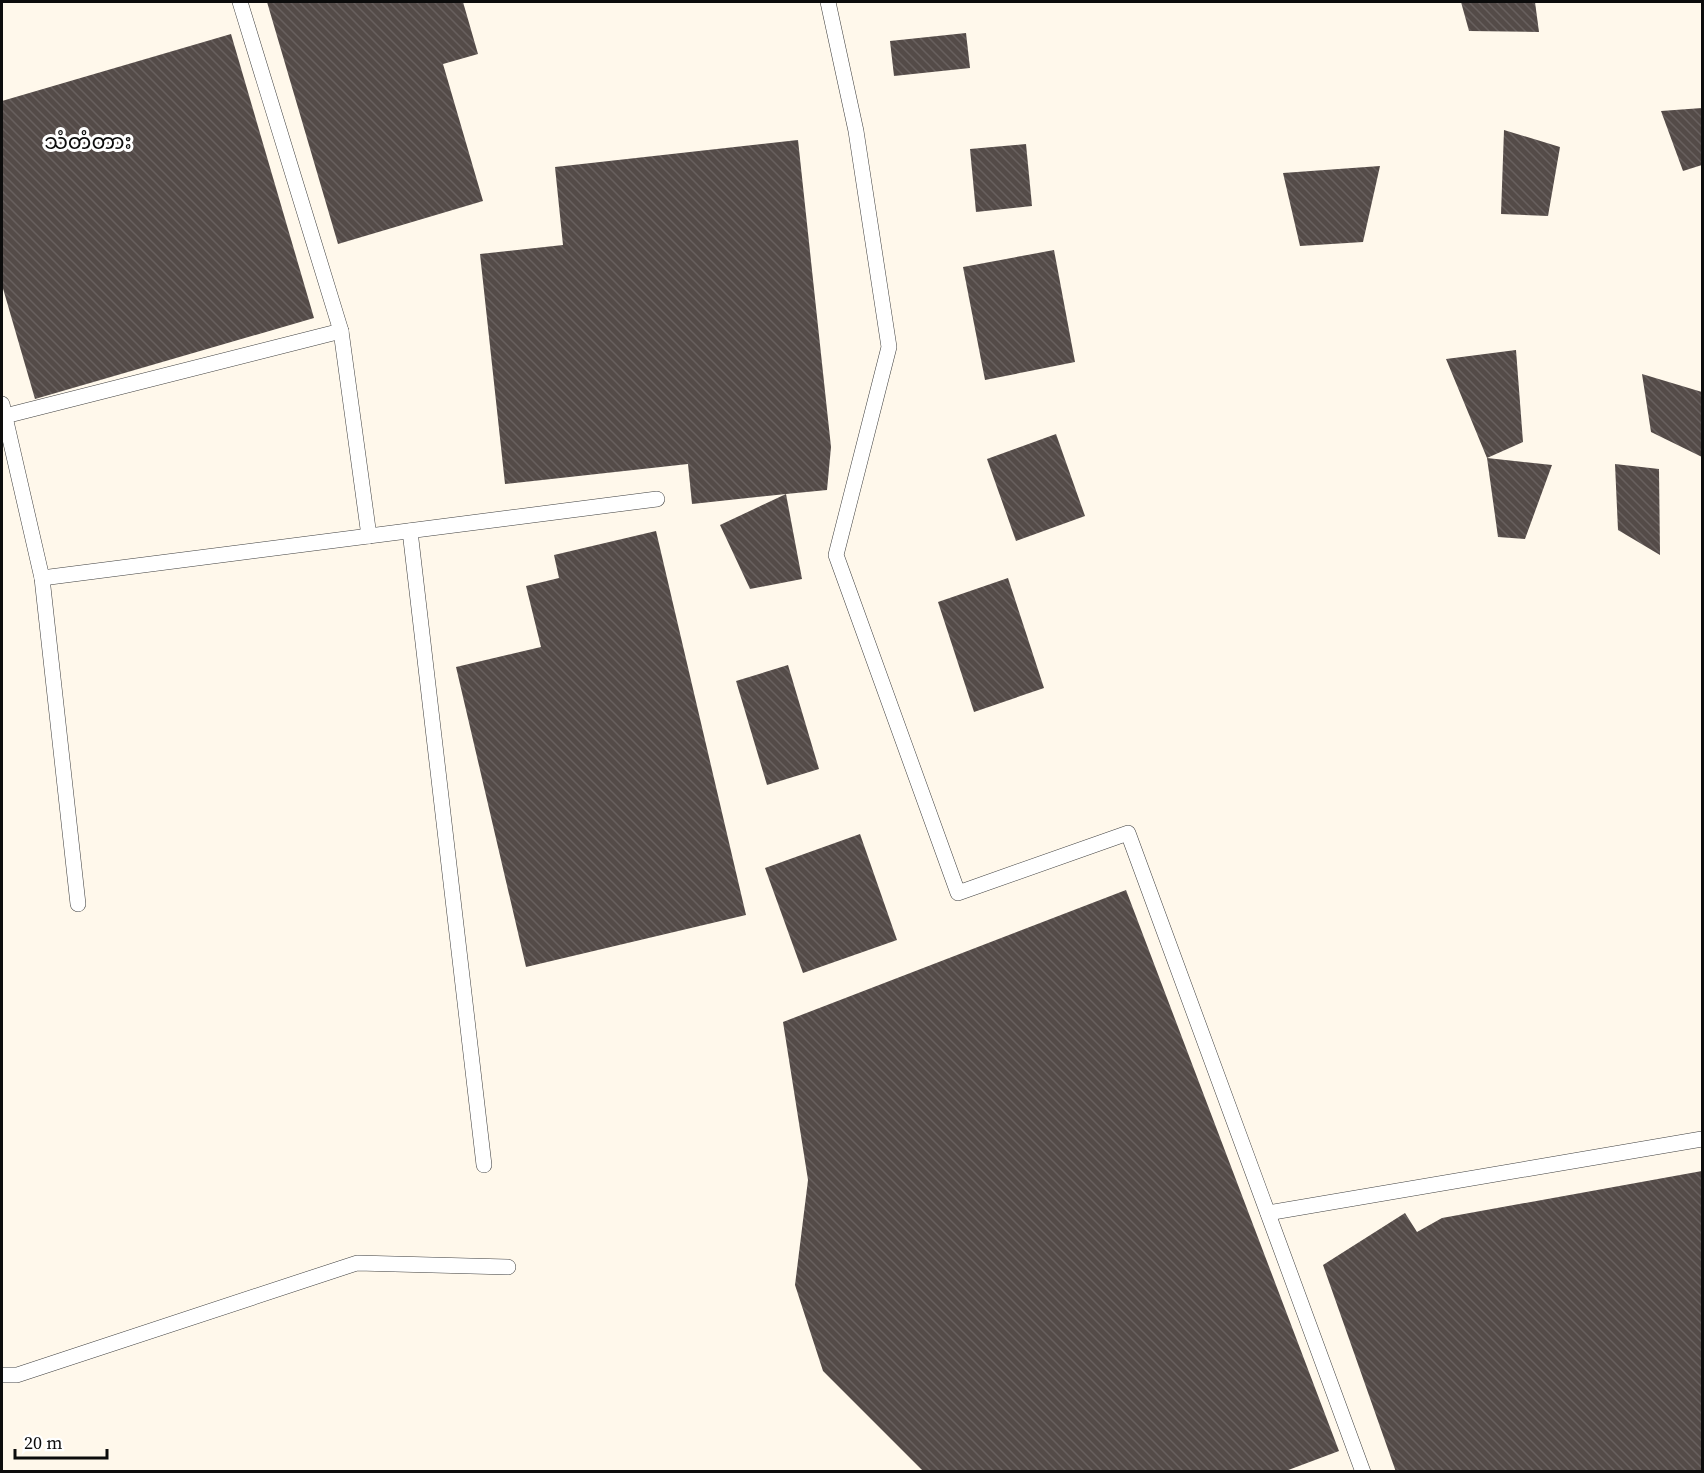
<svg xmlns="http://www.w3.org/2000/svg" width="1704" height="1473" viewBox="0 0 1704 1473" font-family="'Source Serif 4','Noto Sans Myanmar',serif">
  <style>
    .building { fill: url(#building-back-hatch) }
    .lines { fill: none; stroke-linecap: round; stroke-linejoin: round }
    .lane-casing { stroke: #3f3f3f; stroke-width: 16 }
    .lane { stroke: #fff; stroke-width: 15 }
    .labels { text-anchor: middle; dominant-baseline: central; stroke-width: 6; stroke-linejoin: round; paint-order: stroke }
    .quarter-label { font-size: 21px; fill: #0c0c0c; stroke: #fff }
  </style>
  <defs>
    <pattern id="building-back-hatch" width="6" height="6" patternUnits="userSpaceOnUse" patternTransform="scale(1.5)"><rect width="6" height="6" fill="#544b48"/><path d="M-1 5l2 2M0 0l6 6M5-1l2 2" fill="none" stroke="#68605e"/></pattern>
  </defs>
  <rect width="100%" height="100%" fill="#fff8eb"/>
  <!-- building -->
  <g class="building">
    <path d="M267,2H463L478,54L443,64L483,201L338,244Z"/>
    <path d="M1461,2H1535L1539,32L1469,31Z"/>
    <path d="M966,33L970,68L894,76L890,41Z"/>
    <path d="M231,34L314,318L35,399L2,285V101Z"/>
    <path d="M1702,108V165L1683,171L1661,111Z"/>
    <path d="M1504,130L1560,147L1548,216L1501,214Z"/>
    <path d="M798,140L831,447L827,490L786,494L802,579L750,589L720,525L786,494L692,504L688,464L505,484L480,254L563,245L555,167Z"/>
    <path d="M1026,144L1032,206L976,212L970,149Z"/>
    <path d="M1380,166L1363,242L1300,246L1283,173Z"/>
    <path d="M1054,250L1075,362L985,380L963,267Z"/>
    <path d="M1516,350L1523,442L1487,458L1552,465L1525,539L1498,537L1487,458L1446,359Z"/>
    <path d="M1642,374L1702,392V457L1651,432Z"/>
    <path d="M1056,434L1085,516L1016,541L987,459Z"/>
    <path d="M1615,464L1659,469L1660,555L1618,530Z"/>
    <path d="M656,531L746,915L526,967L456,667L541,647L526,586L559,578L554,555Z"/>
    <path d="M1008,578L1044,688L974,712L938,602Z"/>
    <path d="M788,665L819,769L767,785L736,681Z"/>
    <path d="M860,834L897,940L803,973L765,868Z"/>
    <path d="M1126,890L1339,1451L1283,1472H924L823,1371L795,1285L808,1180L783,1022Z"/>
    <path d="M1702,1171V1472H1396L1323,1265L1405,1213L1417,1232L1442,1218Z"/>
  </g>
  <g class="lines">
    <!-- lane casing -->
    <g class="lane-casing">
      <g id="lane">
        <path d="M240,2L341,331L369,536"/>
        <path d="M828,2L856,131L889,347L836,555L958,893L1128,833L1363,1472"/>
        <path d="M2,404L42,578L78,904"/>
        <path d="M5,416L341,331"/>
        <path d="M410,531L484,1165"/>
        <path d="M42,578L657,499"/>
        <path d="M1268,1213L1702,1139"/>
        <path d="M2,1375H17L357,1263L508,1267"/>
      </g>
    </g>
    <!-- lane -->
    <use href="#lane" class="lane"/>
  </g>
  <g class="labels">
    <!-- quarter labels -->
    <g class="quarter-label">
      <text x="88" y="141">သံတံတား</text>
    </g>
  </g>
  <!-- border -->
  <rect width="1704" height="1473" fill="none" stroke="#0c0c0c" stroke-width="6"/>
  <!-- scale -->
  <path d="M15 1449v9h92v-9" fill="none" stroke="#0c0c0c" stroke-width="3"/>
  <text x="24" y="1449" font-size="18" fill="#0c0c0c" stroke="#ffffff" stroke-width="4.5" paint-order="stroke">20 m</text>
</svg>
